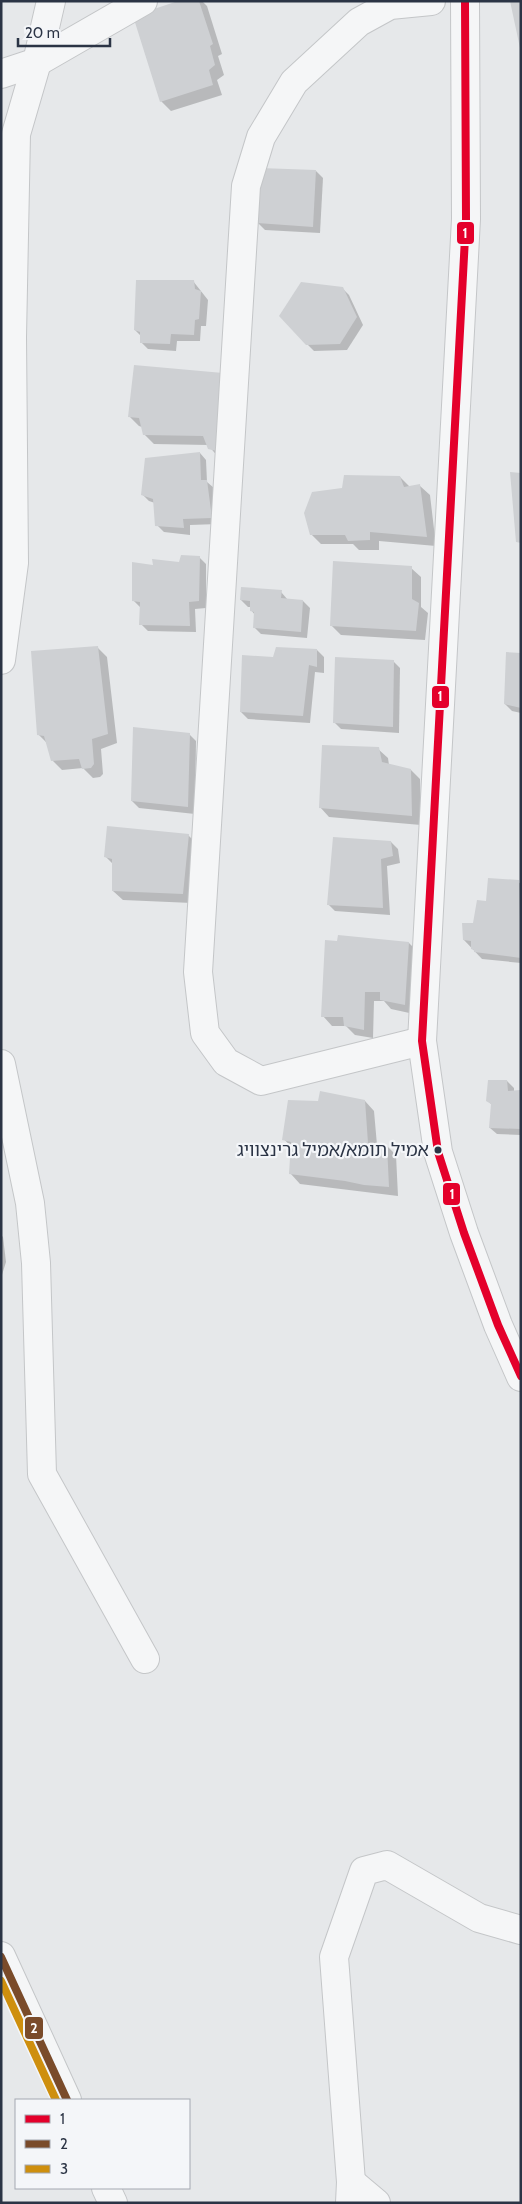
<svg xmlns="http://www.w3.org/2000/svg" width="522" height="2204" viewBox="0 0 522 2204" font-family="Cabin,'Noto Sans Hebrew',sans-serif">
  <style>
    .shadow { fill: #0003 }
    .building { fill: #ced0d3 }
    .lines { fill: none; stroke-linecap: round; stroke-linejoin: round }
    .minor-casing { stroke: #c4c6c8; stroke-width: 30 }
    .minor { stroke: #f5f6f7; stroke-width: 28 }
    .bus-1-casing { stroke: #f4f6f9; stroke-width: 11 }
    .bus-2-casing { stroke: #f4f6f9; stroke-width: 11 }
    .bus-3-casing { stroke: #f4f6f9; stroke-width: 11 }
    .bus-1 { stroke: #e4002b; stroke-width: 8 }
    .bus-2 { stroke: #7a4b2a; stroke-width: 8 }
    .bus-3 { stroke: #ce8f0e; stroke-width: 8 }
    .bus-dot { fill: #2b3445; stroke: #f4f6f9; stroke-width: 2 }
    .labels { text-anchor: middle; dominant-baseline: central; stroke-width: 4.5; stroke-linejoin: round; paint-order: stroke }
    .bus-label { font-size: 18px; fill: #2b3445; stroke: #f4f6f9; text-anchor: end }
    .line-badge { stroke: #f4f6f9; stroke-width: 2 }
    .badge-label { font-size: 14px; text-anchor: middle; font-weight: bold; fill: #fff }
  </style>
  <rect width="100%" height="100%" fill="#e6e8ea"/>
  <!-- shadow -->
  <g class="shadow">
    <path d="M182,1H202L207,6L222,54L218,56L224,75L217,80L222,95L171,111L161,101Z"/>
    <path d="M316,171L323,178L320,233L265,230L258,223Z"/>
    <path d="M193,281L208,300L206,326H201L200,341H177L176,351L148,349L141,342V336L135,330Z"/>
    <path d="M342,288L349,295L363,325L347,350L314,351L307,344Z"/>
    <path d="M222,374L219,458L208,445L154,444L144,434L142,427L139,426L130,417Z"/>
    <path d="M200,453L206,460L207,482L214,488L218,524L190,525V535L164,532L157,525L155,503L149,501L142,494Z"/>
    <path d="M400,477L410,487L420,486L430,495L436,546L379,541V550H359L353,544H321L311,534Z"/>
    <path d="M199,557L206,564V608L195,609L196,632L148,631L141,624L140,607L133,600L154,567L180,564Z"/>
    <path d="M411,568L421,577V607L428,613L425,640L341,635L331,625Z"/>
    <path d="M281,592L288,600L303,601L310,608L307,638L261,634L254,627L255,615L251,610V607H248L241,600Z"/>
    <path d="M97,647L107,657L117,743L101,749L103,774L100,777L93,778L83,768L62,770L52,760L47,743L38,734Z"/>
    <path d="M317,650L324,657V673L315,672L310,723L248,719L241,712L274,658Z"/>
    <path d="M521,654V713L512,711L505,704Z"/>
    <path d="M393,661L400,668L399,733L341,729L334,722Z"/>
    <path d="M189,734L196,741L195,814L139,808L132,801Z"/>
    <path d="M378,749L388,758L389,765L411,770L420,779L421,825L329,817L320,807Z"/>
    <path d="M188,835L198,845L192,903L123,900L113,891V864L106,857Z"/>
    <path d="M391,842L398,849L400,863L387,866L390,915L335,911L328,904Z"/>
    <path d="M518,882L521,884V963L482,959L464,940L487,902Z"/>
    <path d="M337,943H409L418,952L414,1014L391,1009L384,1001H374L373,1038L355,1035L346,1026H332L323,1016Z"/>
    <path d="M507,1081L514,1088V1092H521V1135L497,1134L490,1128L492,1105L488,1101Z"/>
    <path d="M365,1101L374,1111L377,1145L387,1146L396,1155L398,1196L300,1184L291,1174L292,1148L284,1139Z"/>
    <path d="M1,1235L3,1237L6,1262L1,1278Z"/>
  </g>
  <!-- building -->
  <g class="building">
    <path d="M178,1H199L213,44L210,46L215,65L209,70L213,85L160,102L133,16Z"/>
    <path d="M510,1H521V48H520Z"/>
    <path d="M260,168L316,170L313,227L257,223Z"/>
    <path d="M136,280H194L195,289L201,291L199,319L195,320L194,335L171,334L170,344L140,343V332L134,330Z"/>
    <path d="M301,282L343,287L357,317L340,344L306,345L279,316Z"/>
    <path d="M134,365L223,373L221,452L208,449L203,436L143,435L139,418L128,417Z"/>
    <path d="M200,452L201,480H207L212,518L183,519L184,528L155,526L153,499L141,495L145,458Z"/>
    <path d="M510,472L521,473V543L516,542Z"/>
    <path d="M344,475L400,476L404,487L420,484L427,537L370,532V540L348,541L345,535H310L304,513L312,492L342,488Z"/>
    <path d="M181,555L200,556L199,601L189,602L190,626L139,625L140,602L132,601V562L153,565L152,559L179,562Z"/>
    <path d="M333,561L412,566V599L419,603L416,631L330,626Z"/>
    <path d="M241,587L282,590L281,598L303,600L301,632L253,628L254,612L250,611V601L240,600Z"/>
    <path d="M98,646L108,734L92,739L94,764L91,768L82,769L79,759L51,761L44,736L37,735L31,651Z"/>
    <path d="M276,647L317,649V667L309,665L303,716L240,712L242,655L273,657Z"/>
    <path d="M506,652L521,653V708L504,704Z"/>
    <path d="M335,657L394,660L393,727L333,723Z"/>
    <path d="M133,727L190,733L188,807L131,801Z"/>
    <path d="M322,745L379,747L382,762L411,769L412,816L319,808Z"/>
    <path d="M107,826L189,834L183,894L112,891V859L104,857Z"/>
    <path d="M333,837L391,841L393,856L381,859L383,908L327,905Z"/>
    <path d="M488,878L519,880L521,958L474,952V950L471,949V941L463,940L462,923H473L477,900L486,901Z"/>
    <path d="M338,935L409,942L405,1005L380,1000V992H365L364,1030L344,1026L343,1017H321L325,940L337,941Z"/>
    <path d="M488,1080H507L508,1091L520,1090L521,1129L489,1128L491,1104L486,1101Z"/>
    <path d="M320,1091L365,1100L368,1143L387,1145L389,1187L364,1185L345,1181L289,1174L291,1142L282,1140L288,1100L318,1101Z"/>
  </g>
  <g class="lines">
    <!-- minor casing -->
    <g class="minor-casing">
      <g id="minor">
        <path d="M465,1L466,219L422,1041L438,1152L464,1233L498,1325L521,1377"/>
        <path d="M1,74L37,62L143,1"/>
        <path d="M1,660L14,563L12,337L16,134L37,62L51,1"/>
        <path d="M422,1041L261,1081L226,1062L205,1033L198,972L246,186L261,137L294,82L359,22L390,5L431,1"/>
        <path d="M1,1064L30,1203L36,1263L42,1474L145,1659"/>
        <path d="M1,1956L67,2100"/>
        <path d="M351,2182L376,2203"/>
        <path d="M106,2188L113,2203"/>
        <path d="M350,2203L351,2182L334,1957L364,1871L387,1865L479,1918L521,1930"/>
      </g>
    </g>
    <!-- minor -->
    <use href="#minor" class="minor"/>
    <!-- bus-1 casing -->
    <g class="bus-1-casing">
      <path id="bus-1" d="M465,1L466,219L422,1041L438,1152L464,1233L498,1325L521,1376"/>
    </g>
    <!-- bus-2 casing -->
    <g class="bus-2-casing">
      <path id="bus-2" d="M1,1957L67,2100"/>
    </g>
    <!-- bus-3 casing -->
    <g class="bus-3-casing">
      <path id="bus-3" d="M1,1981L56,2100"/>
    </g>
    <!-- bus-1 -->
    <use href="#bus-1" class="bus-1"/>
    <!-- bus-2 -->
    <use href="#bus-2" class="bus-2"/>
    <!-- bus-3 -->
    <use href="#bus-3" class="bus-3"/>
  </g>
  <!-- markers -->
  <circle class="bus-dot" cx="438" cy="1150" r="4.5"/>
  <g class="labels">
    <!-- bus labels -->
    <g class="bus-label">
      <text x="429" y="1150">אמיל תומא/אמיל גרינצוויג</text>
    </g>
  </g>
  <g class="line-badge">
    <rect x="456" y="221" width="19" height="24" rx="5" fill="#e4002b"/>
    <rect x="431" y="685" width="19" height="24" rx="5" fill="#e4002b"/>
    <rect x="442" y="1182" width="19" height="24" rx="5" fill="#e4002b"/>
    <rect x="24" y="2016" width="20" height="24" rx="5" fill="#7a4b2a"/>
  </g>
  <g class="badge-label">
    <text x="465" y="238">1</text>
    <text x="440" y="701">1</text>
    <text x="452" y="1199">1</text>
    <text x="34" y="2033">2</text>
  </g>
  <!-- border -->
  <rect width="522" height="2204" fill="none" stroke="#2b3445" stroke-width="5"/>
  <!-- legend -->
  <rect x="15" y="2099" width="175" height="90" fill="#f4f6f9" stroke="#a4a8b1"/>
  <rect x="25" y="2115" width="25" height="8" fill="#e4002b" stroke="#a4a8b1"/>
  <text x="60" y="2124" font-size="15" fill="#2b3445">1</text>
  <rect x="25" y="2140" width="25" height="8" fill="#7a4b2a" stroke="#a4a8b1"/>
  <text x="60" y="2149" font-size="15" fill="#2b3445">2</text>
  <rect x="25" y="2165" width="25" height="8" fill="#ce8f0e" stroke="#a4a8b1"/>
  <text x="60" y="2174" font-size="15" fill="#2b3445">3</text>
  <!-- scale -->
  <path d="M18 38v8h92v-8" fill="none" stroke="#2b3445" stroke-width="2.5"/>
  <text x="25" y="38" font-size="15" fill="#2b3445" stroke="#f4f6f9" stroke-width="4" paint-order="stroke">20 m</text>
</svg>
